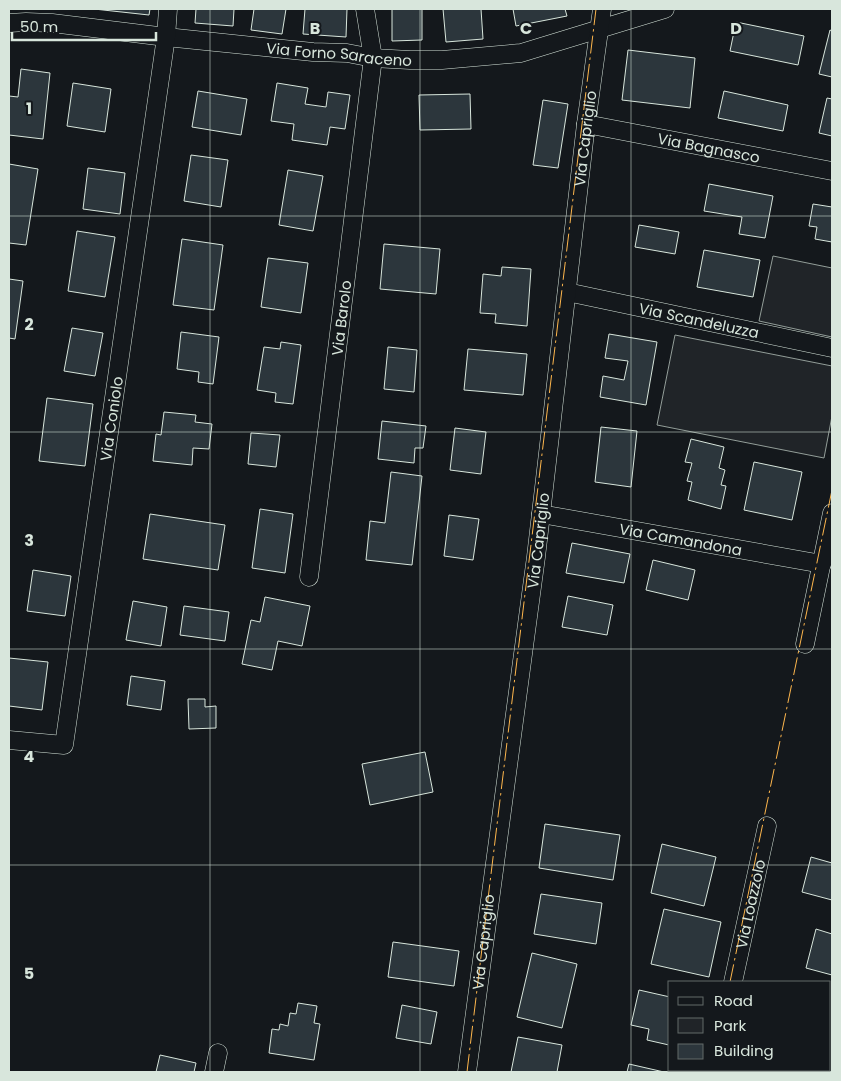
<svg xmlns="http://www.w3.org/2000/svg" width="841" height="1081" viewBox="0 0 841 1081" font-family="Poppins,sans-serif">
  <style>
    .green { fill: #202428; stroke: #939e99 }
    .building { fill: #2c363c; stroke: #d8e6dc }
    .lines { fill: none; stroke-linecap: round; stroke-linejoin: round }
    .street-casing { stroke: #d8e6dc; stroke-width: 19 }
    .street { stroke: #14181c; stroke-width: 18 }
    .power { stroke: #ffb74d; stroke-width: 1; stroke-dasharray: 18 4 2.5 4; stroke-linecap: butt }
    .grid { fill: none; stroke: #d8e6dc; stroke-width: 1; stroke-opacity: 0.55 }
    .labels { text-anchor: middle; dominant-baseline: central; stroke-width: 4; stroke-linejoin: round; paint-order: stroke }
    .street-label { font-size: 15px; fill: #d8e6dc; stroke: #14181c }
    .grid-label { font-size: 16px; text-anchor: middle; font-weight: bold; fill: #d8e6dc; stroke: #14181c; stroke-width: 4; stroke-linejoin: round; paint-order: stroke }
  </style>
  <rect width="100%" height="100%" fill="#14181c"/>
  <!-- green -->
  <g class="green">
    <path d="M773,256L832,268V337L759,321Z"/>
    <path d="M675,335L832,366V416L824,458L657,425Z"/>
  </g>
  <!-- building -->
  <g class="building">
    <path d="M94,9H150L149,15Z"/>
    <path d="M196,9H234L233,26L195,23Z"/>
    <path d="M254,9H286L282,34L251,30Z"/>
    <path d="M305,9H347L346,37L303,34Z"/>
    <path d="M392,9H422V40L392,41Z"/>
    <path d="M443,9H481L483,39L446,42Z"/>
    <path d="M513,9H565L567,16L516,26Z"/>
    <path d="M736,22L804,36L798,65L730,51Z"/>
    <path d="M830,30L832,31V77L819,74Z"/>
    <path d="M628,50L695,58L690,108L622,100Z"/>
    <path d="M21,69L50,73L43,139L9,135V96L18,97Z"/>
    <path d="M73,83L111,89L105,132L67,126Z"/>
    <path d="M277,83L308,88L305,104L326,107L328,92L350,95L345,129L330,127L327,145L292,140L294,124L271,121Z"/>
    <path d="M198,91L247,99L241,135L192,127Z"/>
    <path d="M724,91L788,105L783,131L718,118Z"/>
    <path d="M470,94L471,129L420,130L419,95Z"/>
    <path d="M827,98L832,99V136L819,133Z"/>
    <path d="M543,100L568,104L558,168L533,165Z"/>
    <path d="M191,155L228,160L221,207L184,201Z"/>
    <path d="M9,164L38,169L26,245L9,243Z"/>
    <path d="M88,168L125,173L120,214L83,209Z"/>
    <path d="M288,170L323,176L313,231L279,225Z"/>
    <path d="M709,184L773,196L765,238L739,234L742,217L704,211Z"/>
    <path d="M813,204L832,207V242L815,239L817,227L809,226Z"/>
    <path d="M639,225L679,232L675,254L635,247Z"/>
    <path d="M77,231L115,237L105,297L68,291Z"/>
    <path d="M182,239L223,245L214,310L173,305Z"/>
    <path d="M384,244L440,249L436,294L380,289Z"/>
    <path d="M704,250L760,260L753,297L697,287Z"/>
    <path d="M268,258L308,263L301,313L261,307Z"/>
    <path d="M502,267L531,269L527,326L495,323L496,314L480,313L483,274L501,276Z"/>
    <path d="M9,279L23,281L15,339L9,338Z"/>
    <path d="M72,328L103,333L95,376L64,371Z"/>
    <path d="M181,332L219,337L213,384L198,382L199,372L177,369Z"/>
    <path d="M609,334L657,342L646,405L600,397L603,376L624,380L628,361L605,358Z"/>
    <path d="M281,342L301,345L293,404L275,402L276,393L257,390L264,347L280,349Z"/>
    <path d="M388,347L417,350L414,392L384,389Z"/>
    <path d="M468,349L527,354L523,395L464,390Z"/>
    <path d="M47,398L93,404L85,466L39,461Z"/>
    <path d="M164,412L196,415L195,422L212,424L209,449L193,448L192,465L153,461L156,434L161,435Z"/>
    <path d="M382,421L426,426L423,448H415L414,463L378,459Z"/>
    <path d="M601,427L637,431L631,487L595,482Z"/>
    <path d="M455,428L486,432L481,474L450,470Z"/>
    <path d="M251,433L280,435L276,467L248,464Z"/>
    <path d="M691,439L724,447L719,468L725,470L721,485L726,486L721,509L688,500L692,482L687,481L692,463L685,462Z"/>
    <path d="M754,462L802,472L792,520L744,510Z"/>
    <path d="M391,472L422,476L412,565L366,560L370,521L385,523Z"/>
    <path d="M260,509L293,514L285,573L252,568Z"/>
    <path d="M150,514L225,525L218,570L143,559Z"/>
    <path d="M449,515L479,519L473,560L444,556Z"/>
    <path d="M572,543L630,554L624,583L566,573Z"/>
    <path d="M653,560L695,570L688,600L646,590Z"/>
    <path d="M33,570L71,576L65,616L27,611Z"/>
    <path d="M568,596L613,605L607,635L562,627Z"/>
    <path d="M265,597L310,606L302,646L278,641L272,670L242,664L251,620L260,622Z"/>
    <path d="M133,601L167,607L161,646L126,640Z"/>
    <path d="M184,606L229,612L225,641L180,635Z"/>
    <path d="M9,658L48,662L42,710L9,706Z"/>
    <path d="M131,676L165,681L161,710L127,705Z"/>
    <path d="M188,699H205V707L216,706V728L189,729Z"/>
    <path d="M425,752L433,792L370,805L362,764Z"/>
    <path d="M545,824L620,835L613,880L539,868Z"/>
    <path d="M662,844L716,857L704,906L651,893Z"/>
    <path d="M811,857L832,863V900L802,892Z"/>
    <path d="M541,894L602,903L596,944L534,934Z"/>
    <path d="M664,909L721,922L709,977L651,964Z"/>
    <path d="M816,929L832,934V975L806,968Z"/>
    <path d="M393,942L459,951L454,986L388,977Z"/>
    <path d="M532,953L577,964L562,1028L517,1017Z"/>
    <path d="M639,990L670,997L669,1045L647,1040L649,1029L631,1025Z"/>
    <path d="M298,1003L317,1006L314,1023L320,1024L314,1060L269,1053L272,1029L279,1030L280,1024L288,1026L290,1013L296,1014Z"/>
    <path d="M402,1005L437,1012L431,1044L396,1038Z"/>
    <path d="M518,1037L562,1045L557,1072H511Z"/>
    <path d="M160,1055L196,1063L194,1072H156Z"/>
    <path d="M629,1064L664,1072H627Z"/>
    <path d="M760,1070H828L829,1072H756Z"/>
  </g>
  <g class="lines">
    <!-- street casing -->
    <g class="street-casing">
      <g id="street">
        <path id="s1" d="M9,23L26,22L52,23L166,37L313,52L347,53L373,58L410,60H442L521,53L665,9"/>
        <path id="s2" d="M586,124L832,171"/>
        <path id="s3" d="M567,292L832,348"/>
        <path id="s4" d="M541,514L822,564"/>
        <path id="s5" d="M309,577L373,58L365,9"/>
        <path d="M805,644L832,513"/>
        <path id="s6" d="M9,740L64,745L166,37L168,9"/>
        <path id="s7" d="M733,982L767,826"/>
        <path d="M214,1072L218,1053"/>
        <path id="s8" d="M467,1072L536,557L586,124L602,9"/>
        <path d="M712,1072L713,1070"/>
      </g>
    </g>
    <!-- street -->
    <use href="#street" class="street"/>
    <!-- power -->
    <g class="power">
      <path d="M730,982L832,490"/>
      <path id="s9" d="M467,1072L596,9"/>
      <path d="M711,1072L712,1070"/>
    </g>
  </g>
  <!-- grid -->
  <path class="grid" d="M210,9V1072M420,9V1072M631,9V1072M9,216H832M9,432H832M9,649H832M9,865H832"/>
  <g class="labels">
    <!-- street labels -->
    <g class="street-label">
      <text stroke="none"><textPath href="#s1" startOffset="332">Via Forno Saraceno</textPath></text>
      <text stroke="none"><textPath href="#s8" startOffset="941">Via Capriglio</textPath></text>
      <text stroke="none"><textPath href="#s2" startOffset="125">Via Bagnasco</textPath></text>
      <text stroke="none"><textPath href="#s5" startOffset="261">Via Barolo</textPath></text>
      <text stroke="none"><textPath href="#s3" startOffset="135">Via Scandeluzza</textPath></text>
      <text stroke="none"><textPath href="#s6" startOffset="385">Via Coniolo</textPath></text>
      <text stroke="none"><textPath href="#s4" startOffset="142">Via Camandona</textPath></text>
      <text stroke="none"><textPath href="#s8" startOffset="536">Via Capriglio</textPath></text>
      <text stroke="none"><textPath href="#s7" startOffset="80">Via Loazzolo</textPath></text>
      <text stroke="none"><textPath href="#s9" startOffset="131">Via Capriglio</textPath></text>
    </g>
  </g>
  <g class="grid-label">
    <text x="315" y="34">B</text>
    <text x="526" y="34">C</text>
    <text x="736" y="34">D</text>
    <text x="29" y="114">1</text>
    <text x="29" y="330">2</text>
    <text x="29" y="546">3</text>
    <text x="29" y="762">4</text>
    <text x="29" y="979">5</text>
  </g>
  <!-- border -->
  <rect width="841" height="1081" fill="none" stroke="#d8e6dc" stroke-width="20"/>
  <!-- legend -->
  <rect x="668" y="981" width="162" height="90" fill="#14181c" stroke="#626a69"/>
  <rect x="678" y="997" width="25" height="8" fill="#14181c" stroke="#626a69"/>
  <text x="714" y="1006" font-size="15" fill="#d8e6dc">Road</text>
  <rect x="678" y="1018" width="25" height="15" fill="#202428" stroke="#626a69"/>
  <text x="714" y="1031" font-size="15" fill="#d8e6dc">Park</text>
  <rect x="678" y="1044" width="25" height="15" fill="#2c363c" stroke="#626a69"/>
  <text x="714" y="1056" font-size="15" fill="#d8e6dc">Building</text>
  <!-- scale -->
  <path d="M12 32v8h144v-8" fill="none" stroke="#d8e6dc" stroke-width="2.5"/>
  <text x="20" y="32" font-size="15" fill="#d8e6dc" stroke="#14181c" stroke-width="4" paint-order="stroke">50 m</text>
</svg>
